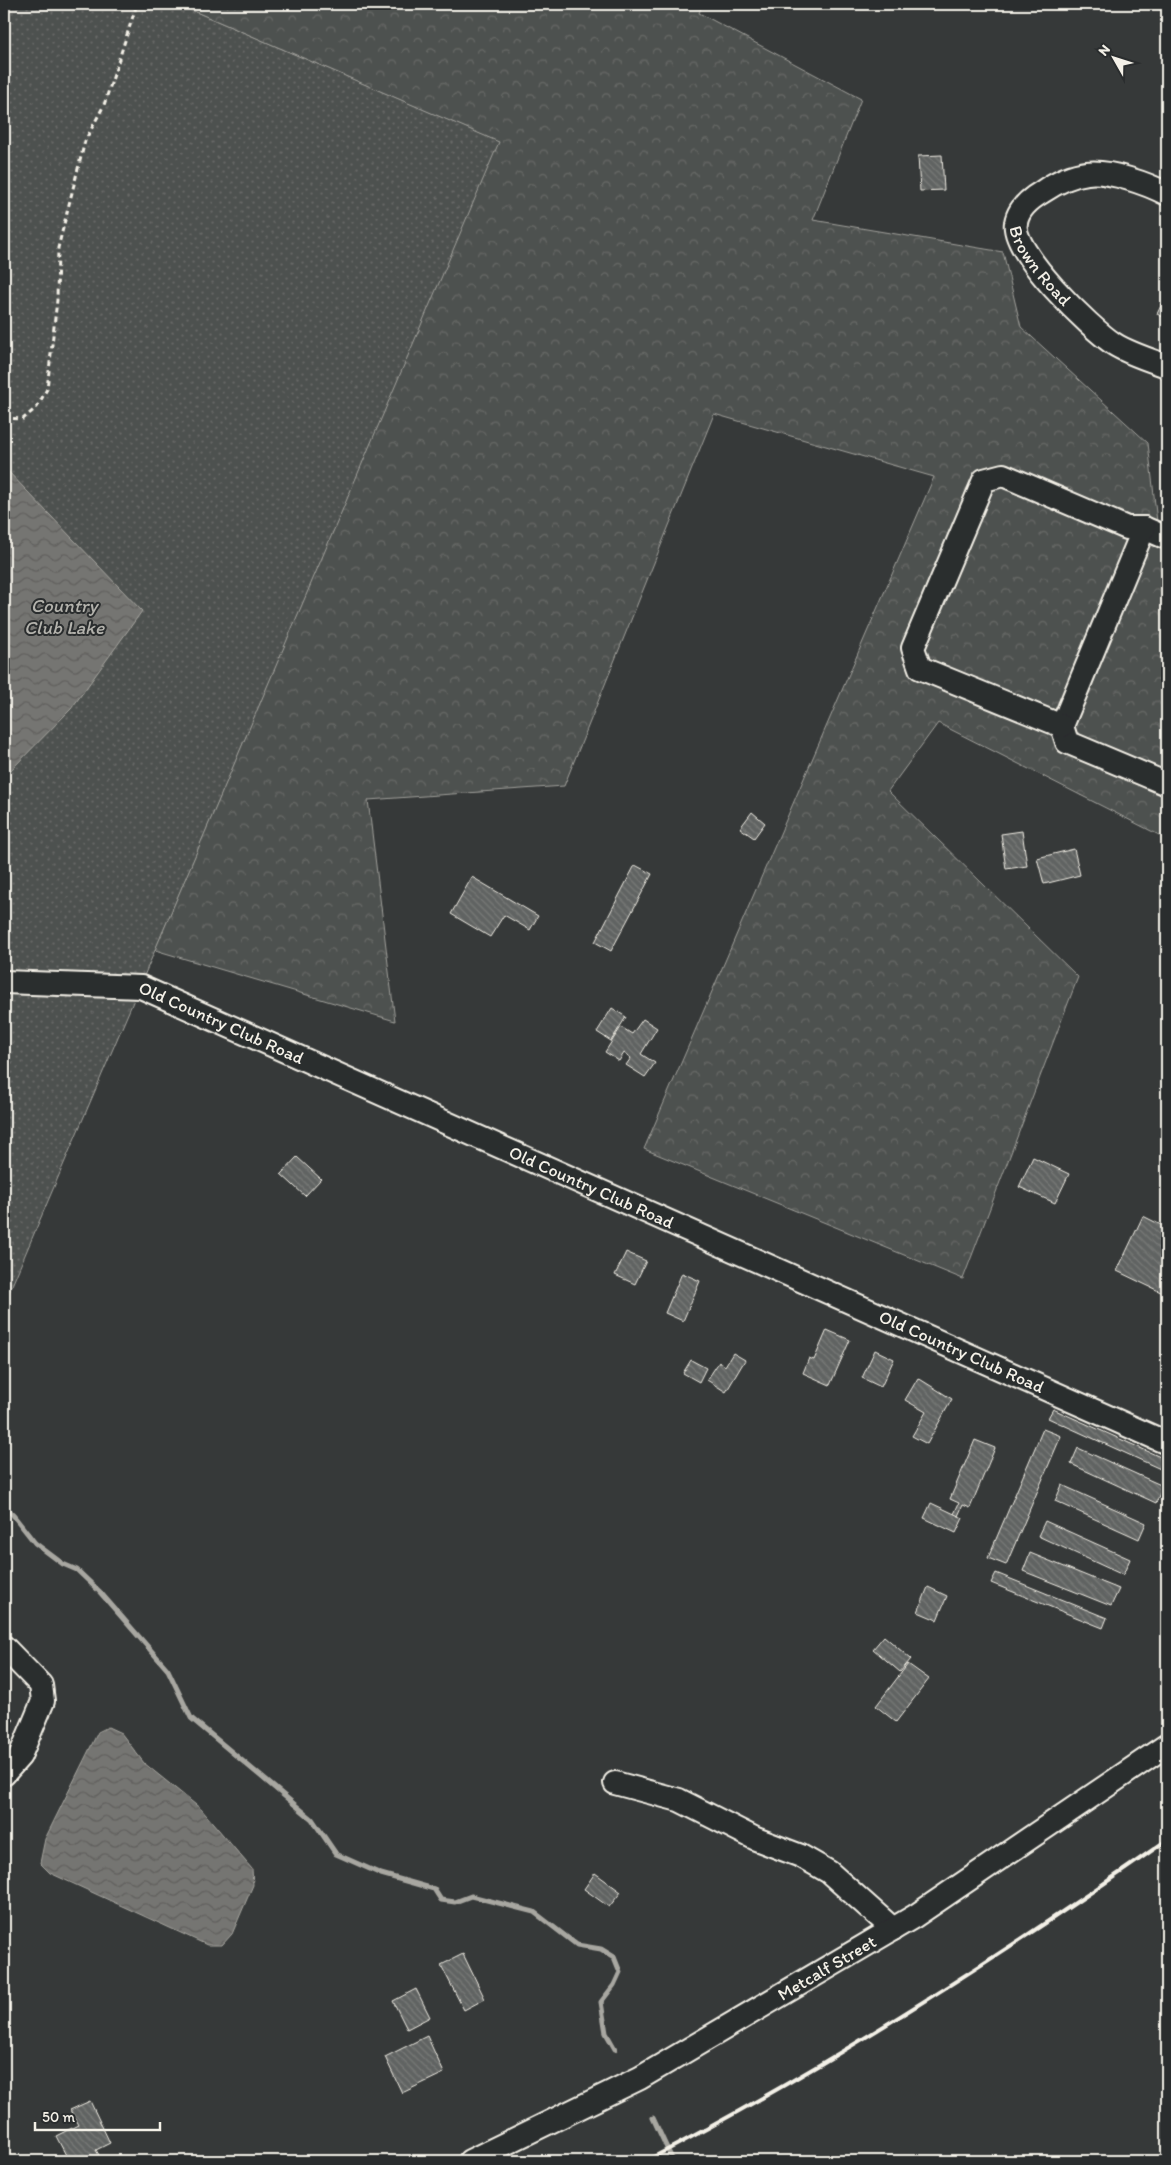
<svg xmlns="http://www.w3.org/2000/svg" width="1171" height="2165" viewBox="0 0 1171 2165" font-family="Itim,sans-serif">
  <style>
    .grass { fill: url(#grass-dots); stroke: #a1a19c }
    .forest { fill: url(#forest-crowns); stroke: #a1a19c }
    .water { fill: url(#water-waves); stroke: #a8a7a1 }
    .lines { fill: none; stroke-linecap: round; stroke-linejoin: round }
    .stream { stroke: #a8a7a1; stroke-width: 5 }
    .building { fill: url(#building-back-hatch); stroke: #f4f1e8 }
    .minor-casing { stroke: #f4f1e8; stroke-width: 26 }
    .path { stroke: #f4f1e8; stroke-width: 3; stroke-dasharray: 5 4; stroke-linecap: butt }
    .minor { stroke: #2a2d2e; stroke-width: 22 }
    .rail { stroke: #f4f1e8; stroke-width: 4 }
    .labels { text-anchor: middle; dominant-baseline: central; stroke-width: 4; stroke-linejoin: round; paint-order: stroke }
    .street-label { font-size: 18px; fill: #f4f1e8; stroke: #2a2d2e }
    .water-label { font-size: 19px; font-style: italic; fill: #b4b3ad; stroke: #2a2d2e }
  </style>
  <defs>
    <pattern id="grass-dots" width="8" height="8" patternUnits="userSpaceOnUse" patternTransform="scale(1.25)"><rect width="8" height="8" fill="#4e514f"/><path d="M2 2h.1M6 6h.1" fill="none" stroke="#686a68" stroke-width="1.8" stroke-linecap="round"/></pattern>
    <pattern id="forest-crowns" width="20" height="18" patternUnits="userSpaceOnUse" patternTransform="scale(1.25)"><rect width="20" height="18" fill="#4e514f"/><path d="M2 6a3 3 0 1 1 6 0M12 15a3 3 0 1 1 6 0" fill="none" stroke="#686a68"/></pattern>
    <pattern id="water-waves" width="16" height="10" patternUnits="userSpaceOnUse" patternTransform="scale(1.25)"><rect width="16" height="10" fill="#757572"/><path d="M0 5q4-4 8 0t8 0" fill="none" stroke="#5f5e5c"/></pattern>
    <pattern id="building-back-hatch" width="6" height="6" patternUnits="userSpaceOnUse" patternTransform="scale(1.25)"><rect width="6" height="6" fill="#616362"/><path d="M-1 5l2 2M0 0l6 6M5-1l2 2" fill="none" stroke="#787a78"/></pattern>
  </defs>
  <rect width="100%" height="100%" fill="#363939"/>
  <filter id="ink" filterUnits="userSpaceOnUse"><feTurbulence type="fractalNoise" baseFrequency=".02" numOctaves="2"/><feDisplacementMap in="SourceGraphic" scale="10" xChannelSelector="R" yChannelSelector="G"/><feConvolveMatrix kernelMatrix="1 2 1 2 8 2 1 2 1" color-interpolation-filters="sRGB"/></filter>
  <g filter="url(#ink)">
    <!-- grass -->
    <path class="grass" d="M4,4H183L182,6L500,142L4,1304Z"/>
    <!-- forest -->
    <path class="forest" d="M183,4H703L699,13L861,99L813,220L1003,252L1021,327L1148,443L1157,522L1167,527V839L938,723L888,791L1078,977L963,1279L644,1149L934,477L714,414L564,786L368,800L395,1021L155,950L499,142L182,6Z"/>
    <!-- water -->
    <g class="water">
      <path d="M4,467L142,611L71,709L4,777Z"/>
      <path d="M108,1727L121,1733L144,1763L201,1809L252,1869L253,1885L232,1934L222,1945H207L50,1873L40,1863L45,1839L98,1732Z"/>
    </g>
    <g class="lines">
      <!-- stream -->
      <g class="stream">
        <path d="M4,1507L13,1515L35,1543L63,1564L77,1570L99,1591L168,1670L191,1718L312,1819L336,1854L381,1874L434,1889L441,1900L455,1902L471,1896L534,1912L577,1945L601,1949L614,1957L620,1972L614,1985L601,2002L606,2033L615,2049"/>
        <path d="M653,2118L673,2161"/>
      </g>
    </g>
    <!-- building -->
    <g class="building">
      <path d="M942,155L944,190L920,191L918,156Z"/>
      <path d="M1167,293V319L1157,314Z"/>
      <path d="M752,812L765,823L754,838L740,828Z"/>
      <path d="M1022,831L1027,866L1006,869L1001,834Z"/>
      <path d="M1074,849L1080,875L1044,884L1037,858Z"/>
      <path d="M635,865L652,874L611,951L595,942Z"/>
      <path d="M472,877L538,916L530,930L504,915L490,937L451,914Z"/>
      <path d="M612,1008L626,1017L611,1041L597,1032Z"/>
      <path d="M643,1019L657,1028L641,1054L655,1063L645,1077L626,1065L631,1058L624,1053L619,1061L605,1052L621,1027L632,1034Z"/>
      <path d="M297,1157L321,1179L305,1196L281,1174Z"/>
      <path d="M1033,1157L1069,1174L1055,1203L1019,1187Z"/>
      <path d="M1143,1216L1167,1228V1295L1117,1271Z"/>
      <path d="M626,1252L646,1261L635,1284L615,1275Z"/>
      <path d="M682,1273L700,1281L683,1321L665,1313Z"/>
      <path d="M827,1330L850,1340L830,1385L803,1373L809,1358L814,1360Z"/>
      <path d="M875,1350L894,1359L881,1387L862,1378Z"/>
      <path d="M733,1353L745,1360L726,1392L707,1380L719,1362L725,1366Z"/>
      <path d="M691,1360L706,1368L699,1382L683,1373Z"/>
      <path d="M918,1378L952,1399L927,1444L912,1436L926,1412L905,1400Z"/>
      <path d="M1053,1409L1167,1460V1472L1048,1418Z"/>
      <path d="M1043,1429L1061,1436L1006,1565L988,1558Z"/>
      <path d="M975,1440L995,1448L970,1508L963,1505L958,1516L954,1514L959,1503L950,1499Z"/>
      <path d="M1078,1448L1163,1486L1156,1503L1071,1464Z"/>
      <path d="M1062,1485L1146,1523L1139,1539L1055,1501Z"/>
      <path d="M931,1503L963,1518L956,1533L924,1518Z"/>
      <path d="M1045,1521L1130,1559L1123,1575L1038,1536Z"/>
      <path d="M1030,1553L1119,1589L1111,1606L1023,1571Z"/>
      <path d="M996,1573L1107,1618L1103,1628L991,1583Z"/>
      <path d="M928,1587L947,1596L937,1620L918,1612Z"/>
      <path d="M884,1636L911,1659L900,1672L873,1649Z"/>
      <path d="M908,1664L929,1679L896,1722L876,1706Z"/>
      <path d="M4,1710L14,1720L4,1730Z"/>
      <path d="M4,1737L12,1745L4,1753Z"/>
      <path d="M595,1873L621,1892L609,1907L584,1889Z"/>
      <path d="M463,1954L485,1999L464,2010L441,1965Z"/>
      <path d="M416,1989L430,2017L407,2029L393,2001Z"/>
      <path d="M427,2036L444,2073L402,2093L385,2057Z"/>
      <path d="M90,2101L110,2143L96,2150L99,2155L87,2161L82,2155L69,2161L56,2136L78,2125L70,2110Z"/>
    </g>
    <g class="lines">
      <!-- minor casing -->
      <g class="minor-casing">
        <g id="minor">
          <path id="s1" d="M1167,194C1148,184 1109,170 1087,173C1070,175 1055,183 1042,192C1030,199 1018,209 1016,223C1010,251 1091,329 1114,344C1130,354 1150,360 1167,366"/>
          <path d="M1167,538L1144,528L1062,726L1067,742L1167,784"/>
          <path d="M1062,726L920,668L913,648L984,480L1003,475L1127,528H1144"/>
          <path id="s2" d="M4,982L141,987L1167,1443"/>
          <path d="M4,1647L41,1685L43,1701L20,1756L4,1774"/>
          <path d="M615,1783L679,1800L756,1839L801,1856L829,1872L893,1929"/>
          <path id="s3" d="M470,2161L640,2078L915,1916L1167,1745"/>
        </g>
      </g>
      <!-- path -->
      <path class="path" d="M4,418L23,419L37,407L47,389L57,300L58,248L85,141L104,105L137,4"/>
      <!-- minor -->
      <use href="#minor" class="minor"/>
      <!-- rail -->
      <path class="rail" d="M646,2161C827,2067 1000,1957 1167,1840"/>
    </g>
  </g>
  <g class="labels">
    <!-- street labels -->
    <g class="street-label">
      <text stroke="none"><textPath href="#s1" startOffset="225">Brown Road</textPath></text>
      <text stroke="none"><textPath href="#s2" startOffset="225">Old Country Club Road</textPath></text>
      <text stroke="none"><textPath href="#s2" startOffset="630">Old Country Club Road</textPath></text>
      <text stroke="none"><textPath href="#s2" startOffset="1035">Old Country Club Road</textPath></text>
      <text stroke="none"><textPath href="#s3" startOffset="406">Metcalf Street</textPath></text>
    </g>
    <!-- water labels -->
    <g class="water-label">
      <text x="64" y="605">Country<tspan x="64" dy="22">Club Lake</tspan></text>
    </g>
  </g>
  <!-- margin -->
  <rect width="1171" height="2165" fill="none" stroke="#2a2d2e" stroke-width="20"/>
  <rect x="10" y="10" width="1151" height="2145" fill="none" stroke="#f4f1e8" stroke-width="2" filter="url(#ink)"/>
  <!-- north arrow -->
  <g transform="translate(1114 58) rotate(309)" stroke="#2a2d2e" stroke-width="4" paint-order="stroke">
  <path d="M0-4L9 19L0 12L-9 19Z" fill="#f4f1e8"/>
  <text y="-8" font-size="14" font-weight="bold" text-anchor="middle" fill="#f4f1e8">N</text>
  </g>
  <!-- scale -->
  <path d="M35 2122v8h125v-8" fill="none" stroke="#f4f1e8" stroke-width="2.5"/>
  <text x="42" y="2122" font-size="15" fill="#f4f1e8" stroke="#2a2d2e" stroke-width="4" paint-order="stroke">50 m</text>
</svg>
